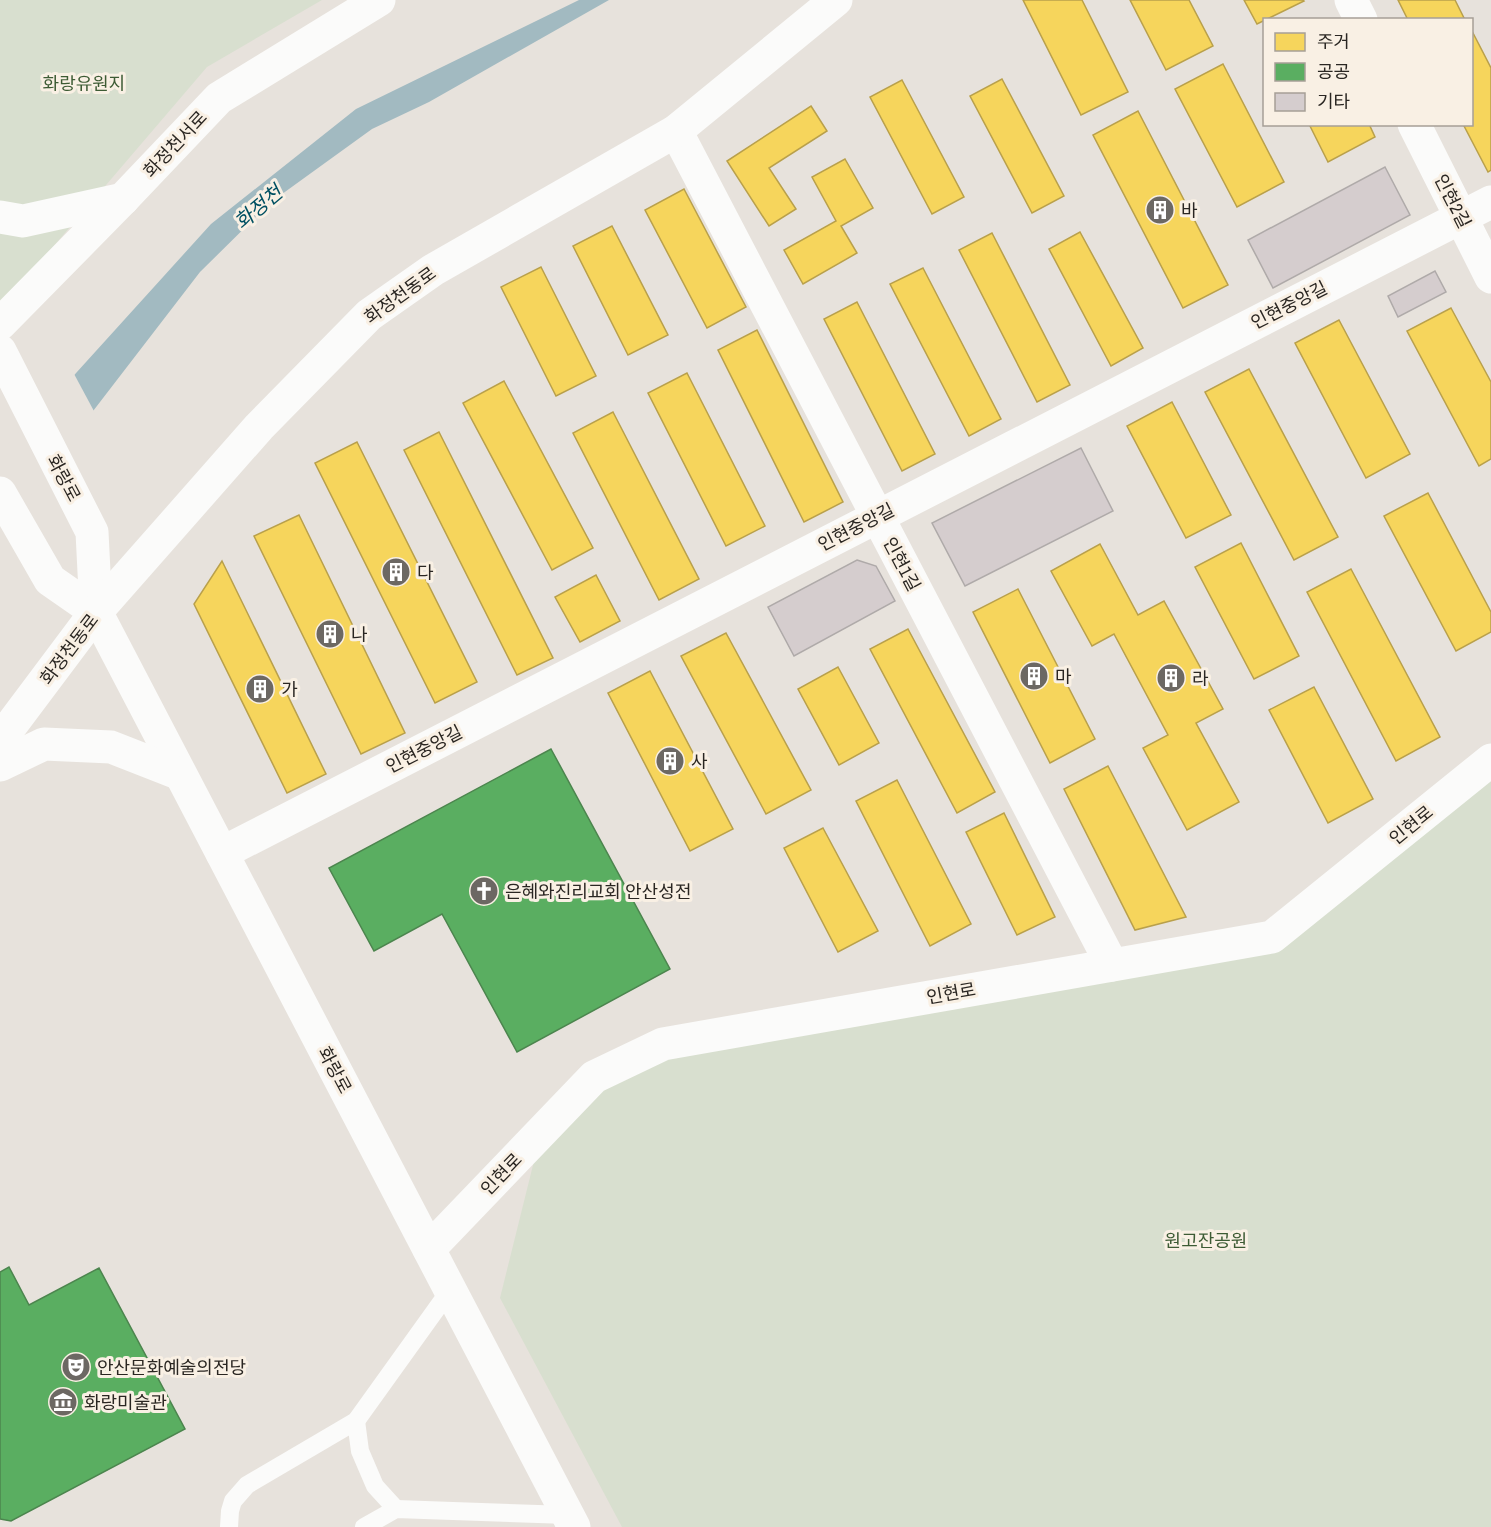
<svg xmlns="http://www.w3.org/2000/svg" width="1491" height="1527" viewBox="0 0 1491 1527" font-family="'Archivo Narrow','Noto Sans KR',sans-serif">
  <style>
    .green { fill: #d8dfcf }
    .water { fill: #a2bac1 }
    .pier { fill: #e7e2dc }
    .homes { fill: #f6d55c; stroke: #b9a04b; stroke-width: 1.5 }
    .public { fill: #5aae61; stroke: #4c854e; stroke-width: 1.5 }
    .building { fill: #d5cdce; stroke: #afaaa9; stroke-width: 1.5 }
    .lines { fill: none; stroke-linecap: round; stroke-linejoin: round }
    .service { stroke: #fbfbfa; stroke-width: 18 }
    .minor { stroke: #fbfbfa; stroke-width: 33 }
    .tertiary { stroke: #fbfbfa; stroke-width: 33 }
    .labels { text-anchor: middle; dominant-baseline: central; stroke-width: 6; stroke-linejoin: round; paint-order: stroke }
    .park-label { font-size: 18px; fill: #3d5b34; stroke: #f9f0e4 }
    .street-label { font-size: 18px; fill: #2a2622; stroke: #f9f0e4 }
    .poi-label { font-size: 18px; fill: #2a2622; stroke: #f9f0e4; text-anchor: start }
    .water-label { font-size: 20px; font-style: italic; fill: #005062; stroke: #f9f0e4 }
  </style>
  <rect width="100%" height="100%" fill="#e7e2dc"/>
  <!-- green -->
  <g class="green">
    <path d="M0,0H322L207,67L0,309Z"/>
    <path d="M1491,746V1527H622L500,1298L538,1145L635,1039L709,1031L1260,929Z"/>
  </g>
  <!-- water -->
  <path class="water" d="M579,0H609L429,102L372,129L271,202L200,272L0,532V457L211,224L356,109Z"/>
  <!-- pier -->
  <path class="pier" d="M73,372L95,413L0,535V453Z"/>
  <!-- homes -->
  <g class="homes">
    <path d="M1023,0H1082L1128,92L1081,115Z"/>
    <path d="M1130,0H1189L1213,46L1166,70Z"/>
    <path d="M1244,0H1303L1304,1L1257,24Z"/>
    <path d="M1398,0H1455L1465,20H1408Z"/>
    <path d="M1472,31L1491,68V170L1488,172L1463,124H1472Z"/>
    <path d="M1223,64L1284,182L1237,207L1175,89Z"/>
    <path d="M1002,79L1064,196L1032,213L970,96Z"/>
    <path d="M902,80L964,197L932,214L870,97Z"/>
    <path d="M811,106L827,131L769,168L796,209L769,226L727,161Z"/>
    <path d="M1138,111L1228,285L1183,308L1093,135Z"/>
    <path d="M1309,124H1369L1375,137L1328,162Z"/>
    <path d="M845,159L873,208L841,226L857,253L803,284L784,250L836,221L812,177Z"/>
    <path d="M684,189L746,307L707,328L645,210Z"/>
    <path d="M612,226L668,335L628,355L573,246Z"/>
    <path d="M1080,232L1143,348L1111,366L1049,249Z"/>
    <path d="M992,233L1070,385L1037,402L959,250Z"/>
    <path d="M541,267L596,376L556,396L501,287Z"/>
    <path d="M923,268L1001,419L969,436L890,284Z"/>
    <path d="M857,302L935,454L902,471L824,319Z"/>
    <path d="M1451,308L1491,382V459L1479,466L1407,331Z"/>
    <path d="M1339,320L1410,454L1366,478L1295,343Z"/>
    <path d="M757,330L843,502L804,522L718,350Z"/>
    <path d="M1249,369L1338,537L1294,560L1205,392Z"/>
    <path d="M687,373L765,526L726,546L648,393Z"/>
    <path d="M504,381L593,548L552,570L463,403Z"/>
    <path d="M1172,402L1231,515L1186,538L1127,426Z"/>
    <path d="M613,412L699,579L659,600L573,433Z"/>
    <path d="M439,432L553,658L517,675L404,450Z"/>
    <path d="M357,442L477,682L435,703L315,463Z"/>
    <path d="M1428,493L1491,612V632L1456,651L1384,516Z"/>
    <path d="M299,515L405,733L361,754L254,536Z"/>
    <path d="M1241,543L1299,656L1254,679L1195,567Z"/>
    <path d="M1100,544L1138,615L1164,601L1223,709L1196,723L1239,802L1187,830L1143,748L1168,735L1114,634L1092,646L1051,571Z"/>
    <path d="M222,561L326,774L287,793L194,604Z"/>
    <path d="M1351,569L1440,737L1396,761L1307,592Z"/>
    <path d="M596,575L620,621L580,642L555,597Z"/>
    <path d="M1018,589L1095,739L1050,763L973,612Z"/>
    <path d="M908,629L995,792L957,813L870,649Z"/>
    <path d="M726,633L811,790L766,814L681,656Z"/>
    <path d="M838,667L879,743L839,765L798,689Z"/>
    <path d="M650,671L733,829L690,851L608,693Z"/>
    <path d="M1314,687L1373,799L1328,823L1269,710Z"/>
    <path d="M1108,766L1186,917L1135,930L1064,789Z"/>
    <path d="M897,780L971,924L930,946L856,801Z"/>
    <path d="M1004,813L1055,917L1017,935L966,832Z"/>
    <path d="M823,828L878,931L838,952L784,848Z"/>
  </g>
  <!-- public -->
  <g class="public">
    <path d="M551,749L670,969L517,1052L442,914L374,951L329,868Z"/>
    <path d="M9,1267L29,1305L99,1268L185,1429L11,1521L0,1519V1272Z"/>
  </g>
  <!-- building -->
  <g class="building">
    <path d="M1385,167L1410,215L1273,288L1248,240Z"/>
    <path d="M1435,271L1446,292L1398,317L1388,296Z"/>
    <path d="M1081,448L1113,511L965,586L932,523Z"/>
    <path d="M857,560L876,566L895,601L794,656L768,607Z"/>
  </g>
  <g class="lines">
    <!-- service -->
    <g class="service">
      <path d="M356,1421L360,1451L375,1486L396,1509"/>
      <path d="M229,1527L230,1511L233,1501L247,1485L356,1421L450,1290"/>
      <path d="M364,1527L396,1509L568,1515"/>
    </g>
    <!-- minor -->
    <g class="minor">
      <path d="M1351,0L1361,20"/>
      <path d="M1414,124L1491,277"/>
      <path d="M676,131L1112,965"/>
      <path d="M222,853L1491,202"/>
      <path d="M429,1249L594,1077L663,1044L1272,937L1491,760"/>
    </g>
    <!-- tertiary -->
    <g class="tertiary">
      <path d="M0,217L23,221L123,199"/>
      <path d="M0,324L123,199L219,98L379,0"/>
      <path d="M0,351L92,532L96,612L574,1527"/>
      <path d="M0,493L50,580L96,612"/>
      <path d="M0,740L96,612L259,427L369,315L433,270L676,131L836,0"/>
      <path d="M0,765L44,744L111,747L180,774"/>
    </g>
  </g>
  <!-- icons -->
  <defs>
    <g id="building-disc" transform="scale(1.5)"><circle r="9.5" fill="#6c6863" stroke="#f9f0e4"/><path d="M-4-6H4V6H1V3H-1V6H-4ZM-2.5-4.3h1.7v1.8h-1.7ZM.8-4.3h1.7v1.8H.8ZM-2.5-1h1.7V.8h-1.7ZM.8-1h1.7V.8H.8Z" fill="#fff"/></g>
    <g id="church-disc" transform="scale(1.5)"><circle r="9.5" fill="#6c6863" stroke="#f9f0e4"/><path d="M-1.2-6h2.4v3.5h3.3v2.4h-3.3V6h-2.4V-.1h-3.3v-2.4h3.3Z" fill="#fff"/></g>
    <g id="theatre-disc" transform="scale(1.5)"><circle r="9.5" fill="#6c6863" stroke="#f9f0e4"/><path d="M-5-5.5Q0-4 5-5.5V0Q5 5 0 6Q-5 5-5 0ZM-3.3-2.5H-1v1.5H-3.3ZM1-2.5H3.3v1.5H1ZM-2.8 1Q0 5.5 2.8 1Z" fill="#fff"/></g>
    <g id="museum-disc" transform="scale(1.5)"><circle r="9.5" fill="#6c6863" stroke="#f9f0e4"/><path d="M0-6L6-3V-2H-6V-3ZM-5-1h2V3h-2ZM-1-1h2V3h-2ZM3-1h2V3H3ZM-6 4H6V6H-6Z" fill="#fff"/></g>
  </defs>
  <g fill-rule="evenodd">
    <use href="#building-disc" x="1160" y="210"/>
    <use href="#building-disc" x="396" y="572"/>
    <use href="#building-disc" x="330" y="634"/>
    <use href="#building-disc" x="1034" y="676"/>
    <use href="#building-disc" x="1171" y="678"/>
    <use href="#building-disc" x="260" y="689"/>
    <use href="#building-disc" x="670" y="761"/>
    <use href="#church-disc" x="484" y="891"/>
    <use href="#theatre-disc" x="76" y="1367"/>
    <use href="#museum-disc" x="63" y="1402"/>
  </g>
  <g class="labels">
    <!-- park labels -->
    <g class="park-label">
      <text x="84" y="83">화랑유원지</text>
      <text x="1206" y="1240">원고잔공원</text>
    </g>
    <!-- street labels -->
    <g class="street-label">
      <text transform="translate(175 144) rotate(-47)">화정천서로</text>
      <text transform="translate(1453 201) rotate(63)">인현2길</text>
      <text transform="translate(400 295) rotate(-36)">화정천동로</text>
      <text transform="translate(1289 305) rotate(-27)">인현중앙길</text>
      <text transform="translate(64 478) rotate(62)">화랑로</text>
      <text transform="translate(856 527) rotate(-27)">인현중앙길</text>
      <text transform="translate(902 564) rotate(62)">인현1길</text>
      <text transform="translate(69 649) rotate(-53)">화정천동로</text>
      <text transform="translate(424 749) rotate(-27)">인현중앙길</text>
      <text transform="translate(1411 825) rotate(-39)">인현로</text>
      <text transform="translate(951 993) rotate(-10)">인현로</text>
      <text transform="translate(335 1070) rotate(62)">화랑로</text>
      <text transform="translate(501 1174) rotate(-46)">인현로</text>
    </g>
    <!-- poi labels -->
    <g class="poi-label">
      <text x="1181" y="210">바</text>
      <text x="417" y="572">다</text>
      <text x="351" y="634">나</text>
      <text x="1055" y="676">마</text>
      <text x="1192" y="678">라</text>
      <text x="281" y="689">가</text>
      <text x="691" y="761">사</text>
      <text x="505" y="891">은혜와진리교회 안산성전</text>
      <text x="97" y="1367">안산문화예술의전당</text>
      <text x="84" y="1402">화랑미술관</text>
    </g>
    <!-- water labels -->
    <g class="water-label">
      <text transform="translate(258 207) rotate(-40)">화정천</text>
    </g>
  </g>
  <!-- legend -->
  <rect x="1263" y="18" width="210" height="108" fill="#f9f0e4" stroke="#a69f96" stroke-width="1.5"/>
  <rect x="1275" y="33" width="30" height="18" fill="#f6d55c" stroke="#a69f96" stroke-width="1.5"/>
  <text x="1317" y="48" font-size="18" fill="#2a2622">주거</text>
  <rect x="1275" y="63" width="30" height="18" fill="#5aae61" stroke="#a69f96" stroke-width="1.5"/>
  <text x="1317" y="78" font-size="18" fill="#2a2622">공공</text>
  <rect x="1275" y="93" width="30" height="18" fill="#d5cdce" stroke="#a69f96" stroke-width="1.5"/>
  <text x="1317" y="108" font-size="18" fill="#2a2622">기타</text>
</svg>
